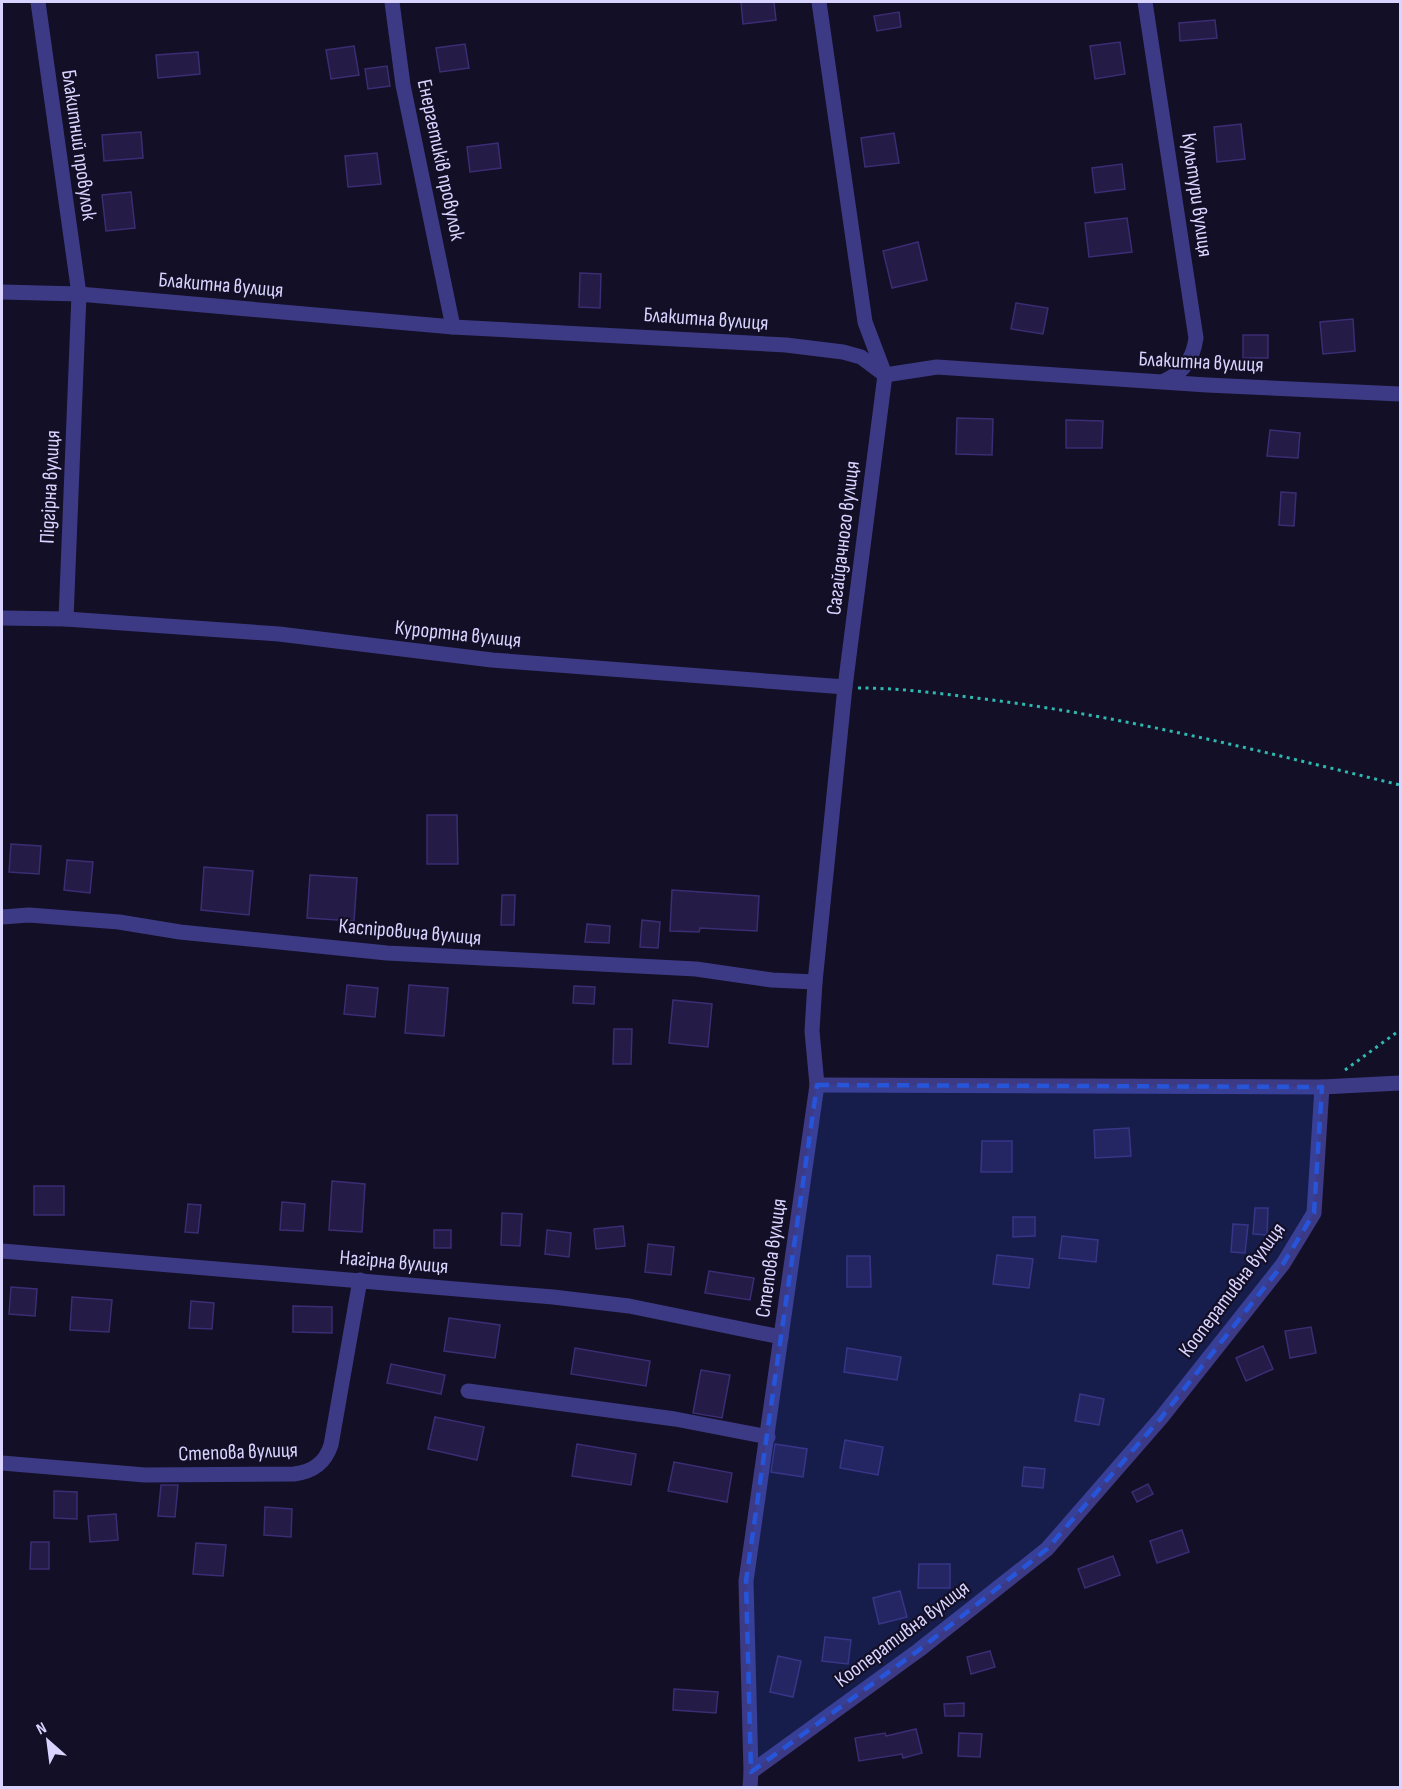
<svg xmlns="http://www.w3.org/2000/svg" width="1402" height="1789" viewBox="0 0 1402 1789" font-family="'Sofia Sans Condensed',sans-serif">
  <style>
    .building { fill: #241b47; stroke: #3b2d73; stroke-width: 1.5 }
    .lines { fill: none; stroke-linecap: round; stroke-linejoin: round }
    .path { stroke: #2fb8b0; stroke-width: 3; stroke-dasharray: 3 4.5; stroke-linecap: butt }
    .minor { stroke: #3d3a85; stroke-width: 15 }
    .marked { fill: #2655da; fill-opacity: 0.2; stroke: #2655da; stroke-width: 4.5; stroke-dasharray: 12 8; stroke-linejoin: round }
    .labels { text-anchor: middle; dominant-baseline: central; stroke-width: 4.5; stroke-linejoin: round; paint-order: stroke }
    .street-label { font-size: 21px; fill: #d9d4ff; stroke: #130f26 }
  </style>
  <rect width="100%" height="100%" fill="#130f26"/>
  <!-- building -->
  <g class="building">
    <path d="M741,2H774L776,20L743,24Z"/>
    <path d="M899,12L901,27L877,31L874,16Z"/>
    <path d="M1215,20L1217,38L1180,41L1179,23Z"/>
    <path d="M1120,42L1125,74L1095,79L1090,46Z"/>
    <path d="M465,44L469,68L440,72L436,48Z"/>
    <path d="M354,46L359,75L331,79L326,50Z"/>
    <path d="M198,52L200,74L158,78L156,55Z"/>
    <path d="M387,66L390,86L368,89L365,69Z"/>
    <path d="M1241,124L1245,159L1217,162L1214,127Z"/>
    <path d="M141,132L143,158L104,161L102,135Z"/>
    <path d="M894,133L899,163L865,167L861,138Z"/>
    <path d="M498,143L501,168L470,172L467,147Z"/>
    <path d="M377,153L381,184L348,187L345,156Z"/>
    <path d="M1122,164L1125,189L1095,193L1092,168Z"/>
    <path d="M131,192L135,228L106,231L102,195Z"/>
    <path d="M1127,218L1132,252L1089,257L1085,223Z"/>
    <path d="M918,242L927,280L892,288L883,251Z"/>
    <path d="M580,273L601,274L600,308L579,307Z"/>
    <path d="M1016,303L1048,308L1043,334L1011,329Z"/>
    <path d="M1353,319L1355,351L1323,354L1320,322Z"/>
    <rect x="1243" y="335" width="25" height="23"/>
    <path d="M957,418L993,419L992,455L956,454Z"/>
    <path d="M1066,420L1103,421L1102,448H1066Z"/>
    <path d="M1270,430L1300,433L1298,458L1267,456Z"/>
    <path d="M1281,492L1296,493L1294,526L1279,525Z"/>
    <path d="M427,815H457L458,864H427Z"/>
    <path d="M11,844L41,846L39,874L9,872Z"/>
    <path d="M67,860L93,862L90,893L64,890Z"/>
    <path d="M204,867L253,871L249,915L201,910Z"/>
    <path d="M310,875L357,878L354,921L307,918Z"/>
    <path d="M672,890L759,896L757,931L700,928L699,932L670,931Z"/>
    <path d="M502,895H515L514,925H501Z"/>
    <path d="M642,920L660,922L658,948L640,947Z"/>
    <path d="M587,924L610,926L609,943L585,942Z"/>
    <path d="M347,985L378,988L375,1017L344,1014Z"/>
    <path d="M409,985L448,988L444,1036L405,1033Z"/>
    <path d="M574,986L595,987L594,1004L573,1003Z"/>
    <path d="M673,1000L712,1004L708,1047L669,1043Z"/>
    <path d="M614,1029H632L631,1064H613Z"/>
    <path d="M1129,1128L1131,1156L1095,1158L1094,1130Z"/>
    <path d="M982,1141H1012V1172H981Z"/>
    <path d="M332,1181L365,1184L362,1232L329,1230Z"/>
    <rect x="34" y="1186" width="30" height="29"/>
    <path d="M282,1202L305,1204L303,1231L280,1230Z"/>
    <path d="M188,1204L201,1205L198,1233L185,1232Z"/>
    <path d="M1255,1208H1268L1267,1235L1253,1234Z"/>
    <path d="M502,1213L522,1214L520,1246L501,1245Z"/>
    <path d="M1013,1217H1035V1236L1013,1237Z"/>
    <path d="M1233,1224L1248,1225L1245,1253L1231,1252Z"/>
    <path d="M623,1226L625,1246L596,1249L594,1229Z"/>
    <rect x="434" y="1230" width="17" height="18"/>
    <path d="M547,1230L571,1233L569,1257L545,1254Z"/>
    <path d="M1062,1236L1098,1240L1096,1262L1059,1258Z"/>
    <path d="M648,1244L674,1247L671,1275L645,1272Z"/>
    <path d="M997,1255L1033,1259L1029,1288L993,1284Z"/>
    <path d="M847,1256H870L871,1287H847Z"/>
    <path d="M709,1271L754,1278L750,1300L705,1293Z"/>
    <path d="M11,1287L37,1289L35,1316L9,1314Z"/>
    <path d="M72,1297L112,1300L109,1332L70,1330Z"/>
    <path d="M191,1301L214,1303L212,1329L189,1328Z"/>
    <path d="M293,1306L332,1307V1333L293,1332Z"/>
    <path d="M449,1318L500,1325L495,1358L444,1351Z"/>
    <path d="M1311,1327L1316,1353L1290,1358L1285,1331Z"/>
    <path d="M1263,1346L1273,1369L1246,1381L1236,1358Z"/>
    <path d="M575,1348L650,1361L646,1386L571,1374Z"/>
    <path d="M847,1348L901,1357L897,1380L844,1372Z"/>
    <path d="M391,1364L445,1375L441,1394L387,1383Z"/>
    <path d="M701,1370L730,1375L722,1418L693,1413Z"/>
    <path d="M1080,1394L1104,1399L1099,1425L1075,1421Z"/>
    <path d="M435,1417L484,1427L477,1460L428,1449Z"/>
    <path d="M845,1440L883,1447L878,1475L840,1468Z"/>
    <path d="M577,1444L636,1454L631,1485L572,1476Z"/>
    <path d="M775,1444L807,1449L803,1477L771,1472Z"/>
    <path d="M674,1462L732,1473L727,1502L668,1491Z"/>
    <path d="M1024,1467L1045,1469L1043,1488L1022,1486Z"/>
    <path d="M1148,1484L1153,1494L1137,1502L1132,1492Z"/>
    <path d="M161,1485H178L175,1517L158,1516Z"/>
    <path d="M54,1491L77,1492V1519L54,1518Z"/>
    <path d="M265,1507L292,1509L291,1537L264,1535Z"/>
    <path d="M116,1514L118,1540L90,1542L88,1516Z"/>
    <path d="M1182,1530L1189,1552L1157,1563L1150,1541Z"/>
    <path d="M31,1542H49V1569H30Z"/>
    <path d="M196,1543L226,1545L223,1576L193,1574Z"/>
    <path d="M1113,1556L1120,1575L1085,1588L1078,1569Z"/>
    <path d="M919,1564H950V1588H918Z"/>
    <path d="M900,1591L907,1617L879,1624L873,1598Z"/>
    <path d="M825,1637L851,1640L848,1664L822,1661Z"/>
    <path d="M990,1651L995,1667L971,1674L967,1657Z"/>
    <path d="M778,1656L801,1661L793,1697L770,1692Z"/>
    <path d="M674,1689L718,1692L716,1713L673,1710Z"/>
    <path d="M964,1703V1716H945L944,1704Z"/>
    <path d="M916,1729L922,1753L903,1758L902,1754L859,1761L855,1738L885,1733L886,1736Z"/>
    <path d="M959,1733L982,1734L980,1757L958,1756Z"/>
  </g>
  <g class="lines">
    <!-- path -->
    <g class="path">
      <path d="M858,688C898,688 937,693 976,698C1120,715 1260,751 1400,785"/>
      <path d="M1345,1070L1400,1030"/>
    </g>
    <!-- minor -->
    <g class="minor">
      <path d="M38,2L79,294L66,619"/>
      <path d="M392,2L403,85L453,327"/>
      <path d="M1145,2L1196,338C1193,359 1184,372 1164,381"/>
      <path d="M2,292L79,294L453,327L786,345L843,352L861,357L885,375L937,367L1207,385L1400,394"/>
      <path d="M2,618L66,619L279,634L492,660L845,687"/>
      <path d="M2,917L29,915L119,922L180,932L387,953L696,969L772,980L815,982"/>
      <path d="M817,1085L1322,1087L1400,1083"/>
      <path d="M2,1251L553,1297L629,1306L781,1337"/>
      <path d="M468,1391L675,1419L768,1437"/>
      <path d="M2,1463L145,1475L294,1474C313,1472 325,1463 331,1445L360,1280"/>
      <path d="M751,1772L746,1581L817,1085L812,1031L815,982L845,687L885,375L865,322L819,2"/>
      <path d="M750,1788L751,1772L919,1650L1047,1549L1161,1418L1283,1264L1314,1213L1322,1087"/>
    </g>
  </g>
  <!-- marked area -->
  <path class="marked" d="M817,1085L1322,1087L1314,1213L1283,1264L1161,1418L1047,1549L919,1650L751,1772L746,1581Z"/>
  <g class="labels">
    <!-- street labels -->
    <g class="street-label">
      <text transform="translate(79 145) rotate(82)">Блакитний провулок</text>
      <text transform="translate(441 160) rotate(78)">Енергетиків провулок</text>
      <text transform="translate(1197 195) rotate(82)">Культури вулиця</text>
      <text transform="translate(221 285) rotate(5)">Блакитна вулиця</text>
      <text transform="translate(706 319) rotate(4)">Блакитна вулиця</text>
      <text transform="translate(1201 362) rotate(3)">Блакитна вулиця</text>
      <text transform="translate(50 487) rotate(-87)">Підгірна вулиця</text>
      <text transform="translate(843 538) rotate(-83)">Сагайдачного вулиця</text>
      <text transform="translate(458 634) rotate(6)">Курортна вулиця</text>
      <text transform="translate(410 932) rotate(5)">Каспіровича вулиця</text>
      <text transform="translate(771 1258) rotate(-82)">Степова вулиця</text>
      <text transform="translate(394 1262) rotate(5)">Нагірна вулиця</text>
      <text transform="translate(1232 1290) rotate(-53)">Кооперативна вулиця</text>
      <text transform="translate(238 1452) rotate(-2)">Степова вулиця</text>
      <text transform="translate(902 1634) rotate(-37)">Кооперативна вулиця</text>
    </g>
  </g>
  <!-- border -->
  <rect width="1402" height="1789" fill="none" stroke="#d9d4ff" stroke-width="6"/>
  <!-- north arrow -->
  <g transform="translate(48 1741) rotate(332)" stroke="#130f26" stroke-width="4.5" paint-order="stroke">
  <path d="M0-4.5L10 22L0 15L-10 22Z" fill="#d9d4ff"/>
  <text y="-9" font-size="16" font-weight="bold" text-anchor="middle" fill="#d9d4ff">N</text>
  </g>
</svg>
